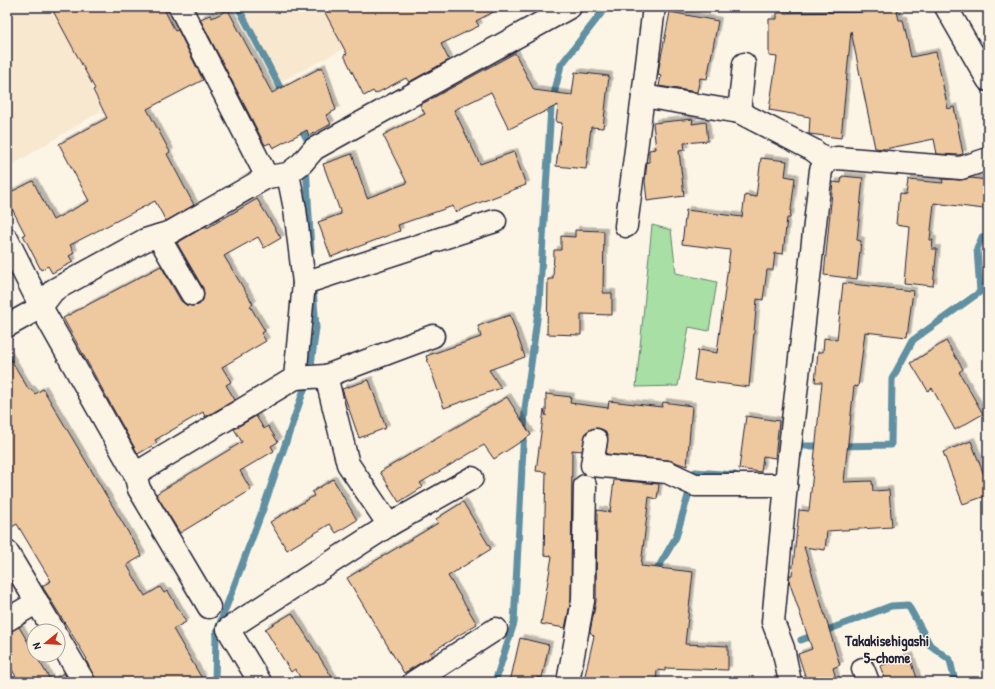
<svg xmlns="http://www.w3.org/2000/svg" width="995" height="689" viewBox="0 0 995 689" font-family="'Patrick Hand',sans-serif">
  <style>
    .built { fill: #f8e8d0 }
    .green { fill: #a7dfa4; stroke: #648070 }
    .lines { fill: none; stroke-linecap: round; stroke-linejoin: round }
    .stream { stroke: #6090a2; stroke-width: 7 }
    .building { fill: #eec89e; stroke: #22223b; filter: url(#shadow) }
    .minor-casing { stroke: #22223b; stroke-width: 25 }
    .minor { stroke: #fcf5e5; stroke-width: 22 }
    .labels { text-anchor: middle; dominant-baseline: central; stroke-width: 3; stroke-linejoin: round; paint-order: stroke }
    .neighbourhood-label { font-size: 15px; font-weight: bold; fill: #22223b; stroke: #fcf5e5 }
  </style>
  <defs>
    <filter id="shadow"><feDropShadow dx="3.5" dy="-3.5" stdDeviation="0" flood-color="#0004"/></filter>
  </defs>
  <rect width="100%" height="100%" fill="#fcf5e5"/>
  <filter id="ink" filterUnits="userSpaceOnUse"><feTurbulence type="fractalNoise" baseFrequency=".025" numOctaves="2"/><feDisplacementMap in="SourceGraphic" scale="8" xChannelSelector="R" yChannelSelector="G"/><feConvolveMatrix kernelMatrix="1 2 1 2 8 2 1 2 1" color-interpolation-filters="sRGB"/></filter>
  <g filter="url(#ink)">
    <!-- built -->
    <g class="built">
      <path d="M7,7H207L180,21L189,38L91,85L101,111L7,168Z"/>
      <path d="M241,7H424L280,82Z"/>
    </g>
    <!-- green -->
    <path class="green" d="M652,225L671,230L676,273L717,282L709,331L689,327L678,386L636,387Z"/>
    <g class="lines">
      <!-- stream -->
      <g class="stream">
        <path d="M238,7L285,97"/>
        <path d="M299,124L308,141L307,149"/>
        <path d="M306,165L311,251"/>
        <path d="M838,446L891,445L892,379L913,340L980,292L977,249L982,237"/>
        <path d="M799,455L801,446H824"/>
        <path d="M654,575L676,537L695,472L735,475"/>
        <path d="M801,640L891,606L908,605L930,645L950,660L955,682"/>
        <path d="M215,682L216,634L263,509L310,372L316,328L313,289"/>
        <path d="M495,682L514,623L525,409L539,304L551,107L561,65L606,7"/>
      </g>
    </g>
    <!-- building -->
    <g class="building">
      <path d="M51,7H163L175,31L178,30L203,80L147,109L170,152L167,154L194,205L166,221L155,201L70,245L74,253L69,256L73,262L52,273L48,266L41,270L23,235L25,234L7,199V194L33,181L53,220L89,201L59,144L107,118L93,90L95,89Z"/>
      <path d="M322,7H503L476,21L479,26L441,44L449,60L409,82L406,78L375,94L373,91L364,96L344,55L347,54Z"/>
      <path d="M864,7H896L899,20H903L911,57L936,52L948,109L954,107L963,154L959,155L937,154L934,139L885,149L875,148L851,31L841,138L809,134L810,117L769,110L777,57L769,56V19H777V13L865,12Z"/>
      <path d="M228,10L272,93L322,67L336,110L326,115L331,124L309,136L307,130L273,148L270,143L265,145L200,19L210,15L212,18Z"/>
      <path d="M670,12L718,21L707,79L700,78L697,92L659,86L661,76L658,75L659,67Z"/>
      <path d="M515,53L534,90L572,95L575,72L609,76L603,128L591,127L586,169L556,166L562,123L556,122L558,105L509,129L491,92L454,110L480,164L514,152L526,185L455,212L453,206L398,225L400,231L331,257L318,222L341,214L323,164L352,154L367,198L407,183L383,135L425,114L420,105Z"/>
      <path d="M693,119L692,124L706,122L708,141L684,143L685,150L679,151L684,196L647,201L645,181L647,162H649V150L656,149L653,123Z"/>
      <path d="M761,158L787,161L785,176L795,178L790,218H787L783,254L775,253L773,270H767L763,300L757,299L749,387L694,380L698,350L717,353L730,250L682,244L686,210L742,217L745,195L756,197Z"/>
      <path d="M842,176L863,178L857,240L861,241L857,279L824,275L833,182L841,183Z"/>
      <path d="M971,178L987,180L984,209L934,203L930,240H933L932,249H937L933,286L904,283L909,226L896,224L899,194L906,195L908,180L943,183L942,179L960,180Z"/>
      <path d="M257,199L281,238L264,248L258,237L224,256L253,304L250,306L265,331L261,333L266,341L222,367L231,382L226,385L235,400L205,417L203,412L155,440L157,443L138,454L63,318L161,266L181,301L186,305L192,306L199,305L203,300L204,294L203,288L177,243L206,226L207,228Z"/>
      <path d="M575,230L604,231L603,293H612V315L581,314V335L547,334L548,279H553L554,250H561V236L575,237Z"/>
      <path d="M843,283L913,291L907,337L865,332L858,387L854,386L846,461L844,482L872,481L873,491L889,490L892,527L827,531L825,550L804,547L840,665L833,668L837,682H807L798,654L812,649L789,581L790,575H792L799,510L809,511L822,382H815L818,352H823L824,338L837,340Z"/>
      <path d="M510,315L525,357L489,370L501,388L444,408L426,356L481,337L478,326Z"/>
      <path d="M946,341L963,369L959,372L983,414L955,430L932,388L928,391L911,363Z"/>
      <path d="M7,353L29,390L31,389L35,394L43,389L128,532L142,556L127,565L145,596L160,587L164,593L168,591L186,622L173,629L204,682H96L86,660L87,659L42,586L51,581L17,524L7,530Z"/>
      <path d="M369,380L386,428L359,438L342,389Z"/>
      <path d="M546,394L571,397L570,403L608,408L609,401L662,407L663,402L692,406L687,466L668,460L606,454L608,436L604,430L598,428L591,429L586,432L582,451L572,450L571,600L565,628L541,624L552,556L544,555L546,472L536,471L544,410L546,416Z"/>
      <path d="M507,397L531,435L494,459L484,445L420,483L423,487L399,502L380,472Z"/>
      <path d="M256,416L264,429L268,426L278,442L271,446L274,451L240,471L251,490L180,533L156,494L242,442L234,429Z"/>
      <path d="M746,416L779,421L775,458L763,456L761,472L739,469Z"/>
      <path d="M971,441L988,486V495L963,504L943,452Z"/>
      <path d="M333,479L357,520L336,533L330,524L287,550L270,522L314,496L312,492Z"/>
      <path d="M614,480L659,484L657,499L649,497L641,566L693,572L685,644L728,646V670L665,668V671L657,670L656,682H595L584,680L594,636L590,632L596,601L597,510L610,512Z"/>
      <path d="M463,502L491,549L448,576L477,624L430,653L432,656L404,673L347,578L438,523L436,519Z"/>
      <path d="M292,613L335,682H303L295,669L291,672L265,629Z"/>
      <path d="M19,627L51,681L64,673L69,682H19L7,661V632Z"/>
      <path d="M520,638L549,645L542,678L537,677V682H510Z"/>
      <path d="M910,656L918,682H886L880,666Z"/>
    </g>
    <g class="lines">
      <!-- minor casing -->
      <g class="minor-casing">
        <g id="minor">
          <path d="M180,7L267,177"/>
          <path d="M654,7L643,96L739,112L813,150L827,161"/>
          <path d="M946,7L988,80"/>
          <path d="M739,112L744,64"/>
          <path d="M626,226L643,96"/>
          <path d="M158,236L192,294"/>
          <path d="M7,239L41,307L135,474L295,378L304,283L295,209L288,174"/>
          <path d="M304,283L495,221"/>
          <path d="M7,326L41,307L54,290L145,240L171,232L267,177L288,174L302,163L314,149L570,7"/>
          <path d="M326,376L433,336"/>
          <path d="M596,440L592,465L667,472L695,485H786"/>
          <path d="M135,474L139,489L209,607"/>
          <path d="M389,525L472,478"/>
          <path d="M7,552L54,631"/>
          <path d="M7,620L37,602"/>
          <path d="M58,638L84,682"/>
          <path d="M863,669L868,682"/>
          <path d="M260,682L228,629L389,525L348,464L326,376L295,378"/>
          <path d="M414,682L496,629"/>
          <path d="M568,682L583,601L585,486"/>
          <path d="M790,682L783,648L773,622L787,474L821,170L827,161L837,158L961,168L988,159"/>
        </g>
      </g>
      <!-- minor -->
      <use href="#minor" class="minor"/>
    </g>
  </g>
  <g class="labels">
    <!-- neighbourhood labels -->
    <g class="neighbourhood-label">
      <text x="887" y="640">Takakisehigashi<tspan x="887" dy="17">5-chome</tspan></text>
    </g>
  </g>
  <!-- margin -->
  <rect width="995" height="689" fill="none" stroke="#fcf5e5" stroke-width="24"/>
  <rect x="12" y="12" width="971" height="665" fill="none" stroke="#22223b" stroke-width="1.5" filter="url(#ink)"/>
  <!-- north arrow -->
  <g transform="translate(46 643) rotate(252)"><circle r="19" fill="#fcf5e5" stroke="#a5a1a1"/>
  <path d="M0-3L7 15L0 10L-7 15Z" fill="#c8321e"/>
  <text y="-6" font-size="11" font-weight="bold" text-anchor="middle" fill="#22223b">N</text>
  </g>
</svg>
